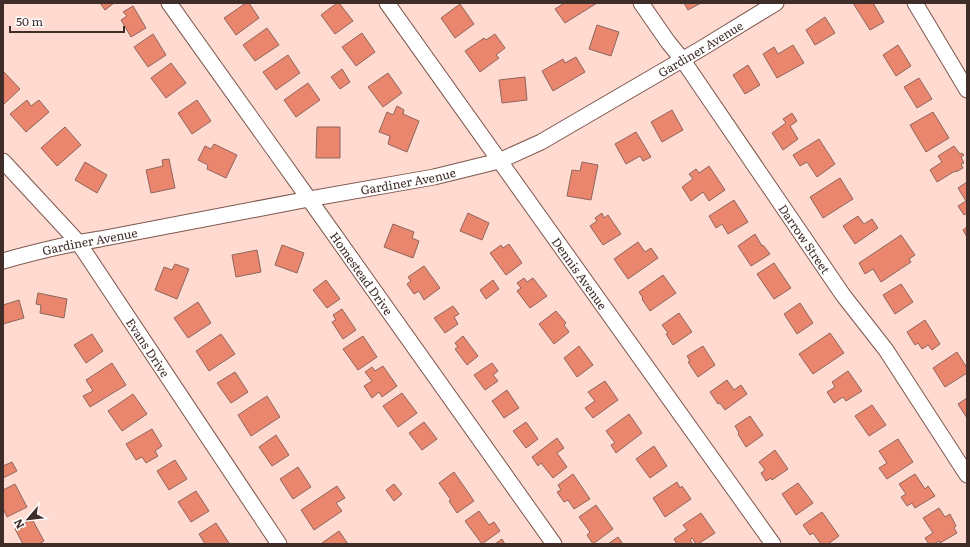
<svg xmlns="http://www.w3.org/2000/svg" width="970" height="547" viewBox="0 0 970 547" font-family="Literata,serif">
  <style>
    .building { fill: #ea856e; stroke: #8e665c }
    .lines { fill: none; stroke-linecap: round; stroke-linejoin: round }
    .minor-casing { stroke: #7e574e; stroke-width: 17 }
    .minor { stroke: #fff; stroke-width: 15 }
    .labels { text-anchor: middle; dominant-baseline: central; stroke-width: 3.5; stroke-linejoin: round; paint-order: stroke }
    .street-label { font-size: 12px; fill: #3f2d29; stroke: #fff }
  </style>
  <rect width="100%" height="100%" fill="#ffdad1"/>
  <!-- building -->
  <g class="building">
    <path d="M100,3H114L105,10Z"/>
    <path d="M246,3H249L259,18L236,35L224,18Z"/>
    <path d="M337,3H339L353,21L335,34L321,15Z"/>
    <path d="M562,3H597L565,23L555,9L563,4Z"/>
    <path d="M684,3H701L688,10Z"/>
    <path d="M853,3H873L884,22L870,30Z"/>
    <path d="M460,4L474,24L455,38L441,18Z"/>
    <path d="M133,6L146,28L131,37L121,20L127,16L123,12Z"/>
    <path d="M825,17L835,33L815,45L806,30Z"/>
    <path d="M597,25L619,32L611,56L589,49Z"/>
    <path d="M267,28L279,45L255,61L243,45Z"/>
    <path d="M362,33L375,52L356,66L342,47Z"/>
    <path d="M153,34L166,55L148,67L134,47Z"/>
    <path d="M495,34L505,48L496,55L499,58L480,72L465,51L484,38L486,40Z"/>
    <path d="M793,45L804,63L777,78L763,54L774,47L778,54Z"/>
    <path d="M898,45L911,66L896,76L883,55Z"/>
    <path d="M288,55L300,73L276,90L263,72Z"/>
    <path d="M576,57L585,72L553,91L542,71L563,59L565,63Z"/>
    <path d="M171,63L186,83L166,98L151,78Z"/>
    <path d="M748,65L760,85L745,94L733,75Z"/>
    <path d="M342,69L350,82L340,89L331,77Z"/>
    <path d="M3,71L20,89L3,105Z"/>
    <path d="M388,73L402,93L383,107L368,87Z"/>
    <path d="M525,77L527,100L502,103L499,80Z"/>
    <path d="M919,78L932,99L917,108L904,87Z"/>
    <path d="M308,83L320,100L296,117L284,100Z"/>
    <path d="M27,100L31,106L39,100L49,112L26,132L10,114Z"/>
    <path d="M197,100L211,121L192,134L178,113Z"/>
    <path d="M397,106L404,110L403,114L419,121L407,152L388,144L390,136L379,132L387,112L393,115Z"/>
    <path d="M672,110L683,130L662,142L651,122Z"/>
    <path d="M933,112L949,138L926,152L910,125Z"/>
    <path d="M792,113L797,121L790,126L798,139L783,150L772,133L786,123L783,119Z"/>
    <path d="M65,127L81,145L57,166L41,148Z"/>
    <path d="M317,127H340V158H316Z"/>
    <path d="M636,132L651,157L643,161L640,156L626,164L615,144Z"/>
    <path d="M819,139L835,164L817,177L807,162L800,166L793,155Z"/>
    <path d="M214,144L237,155L226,178L207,169L208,165L198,160L205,146L211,149Z"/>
    <path d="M954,146L960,154L962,153L964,155L961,157L964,163L961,164L963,168L956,172L955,171L937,182L930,170L942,162L938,156Z"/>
    <path d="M169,159L175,188L151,193L146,170L163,166L162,160Z"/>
    <path d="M85,162L107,175L97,193L75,180Z"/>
    <path d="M582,162L598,165L591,200L567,196L572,170L580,171Z"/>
    <path d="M709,166L725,190L709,201L703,192L691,201L682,187L693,179L689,174L696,169L699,173Z"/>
    <path d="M840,178L853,199L823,218L810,197Z"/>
    <path d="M967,182V213L964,215L958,206L966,201L958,188Z"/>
    <path d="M734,200L748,222L728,234L722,224L716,228L709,216Z"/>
    <path d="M468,213L489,223L482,240L460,231Z"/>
    <path d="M602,213L604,218L608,215L621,234L603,245L590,226L597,221L595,218Z"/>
    <path d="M858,216L864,224L872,219L878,228L855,244L843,226Z"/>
    <path d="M393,224L414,232L412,238L419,241L413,258L384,247Z"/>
    <path d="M967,227V237L963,230Z"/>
    <path d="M755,234L762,246L763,245L770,254L751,266L738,246Z"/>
    <path d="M901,235L915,255L909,259L911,262L881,282L873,269L865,274L859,263Z"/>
    <path d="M638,242L645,252L651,248L658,258L628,279L614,259Z"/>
    <path d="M509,244L522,263L506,275L490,253L501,245L503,248Z"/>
    <path d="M282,245L304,253L297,273L275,265Z"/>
    <path d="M257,250L261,272L236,277L232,255Z"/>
    <path d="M774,263L791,288L774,299L757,274Z"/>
    <path d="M175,264L189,269L177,299L155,290L164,267L172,270Z"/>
    <path d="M424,266L440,288L424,300L419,291L414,294L407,284L411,281L408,277Z"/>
    <path d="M663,275L676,293L650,311L642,299L643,298L639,292Z"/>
    <path d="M524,278L527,282L533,278L547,296L530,308L517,291L521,288L517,283Z"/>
    <path d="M326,280L340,299L327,308L313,290Z"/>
    <path d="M493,280L499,289L486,299L480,290Z"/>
    <path d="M901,284L913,302L895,314L883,295Z"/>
    <path d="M38,293L67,299L64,318L40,313L41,305L36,304Z"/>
    <path d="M19,300L24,318L3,324V305Z"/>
    <path d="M198,302L211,323L188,338L174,318Z"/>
    <path d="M800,303L813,323L797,334L784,314Z"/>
    <path d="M453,306L459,314L454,317L458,324L445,333L434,318Z"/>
    <path d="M342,309L356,330L343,339L332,322L336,320L333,315Z"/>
    <path d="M556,311L566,323L564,325L569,332L554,344L539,324Z"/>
    <path d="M679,313L692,332L673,345L666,334L668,333L662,325Z"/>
    <path d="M925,320L940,344L932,350L928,345L922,349L918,343L915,345L907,332Z"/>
    <path d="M830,333L844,353L813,374L799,354Z"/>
    <path d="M92,334L103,351L86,363L74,345Z"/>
    <path d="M221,334L235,354L209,371L196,351Z"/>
    <path d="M363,336L377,357L358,370L343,349Z"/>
    <path d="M463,336L478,356L467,365L455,349L458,347L455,343Z"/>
    <path d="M579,346L593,365L577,377L564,358Z"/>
    <path d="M703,346L715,365L698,377L688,362L690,361L687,356Z"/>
    <path d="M957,352L967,368V373L945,387L933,368Z"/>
    <path d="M112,363L126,385L90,407L83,396L93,391L86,380Z"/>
    <path d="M492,363L498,371L493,375L498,381L485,390L474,375Z"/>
    <path d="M383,366L397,386L382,397L379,392L372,398L364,386L372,381L365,372L372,367L375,371Z"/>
    <path d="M848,371L862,391L846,401L843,397L834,403L827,392L835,387L832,382Z"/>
    <path d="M235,372L248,392L231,403L217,383Z"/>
    <path d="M727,380L734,390L741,385L747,394L725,410L720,403L718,404L710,392Z"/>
    <path d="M605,381L618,400L593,418L585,408L595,401L588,392Z"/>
    <path d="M507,390L519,408L504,418L492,401Z"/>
    <path d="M402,393L417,413L398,427L383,406Z"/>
    <path d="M133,394L147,414L122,431L108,411Z"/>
    <path d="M267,396L280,417L251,436L238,415Z"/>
    <path d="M967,398V418L958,404Z"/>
    <path d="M872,405L886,425L869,436L855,416Z"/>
    <path d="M629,414L642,433L616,453L611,445L615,443L606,431Z"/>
    <path d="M750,416L763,435L746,447L738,434L739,433L735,426Z"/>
    <path d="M424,422L437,439L422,450L409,433Z"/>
    <path d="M526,422L538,439L526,448L513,431Z"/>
    <path d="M152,429L162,446L155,451L158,456L146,463L142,457L136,460L126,444Z"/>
    <path d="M276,435L289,455L272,466L259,447Z"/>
    <path d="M557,438L564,448L557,453L567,467L553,478L541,463L538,466L532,457Z"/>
    <path d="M898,439L913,462L887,479L879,468L887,463L879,451Z"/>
    <path d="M654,446L667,466L650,478L636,459Z"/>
    <path d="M775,450L788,469L772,480L771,478L766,481L761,473L765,470L759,462Z"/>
    <path d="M175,460L187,479L169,490L157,471Z"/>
    <path d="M12,462L17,471L3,478V466Z"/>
    <path d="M298,467L311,487L293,499L280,479Z"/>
    <path d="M454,472L474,501L457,513L449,501L451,500L439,483Z"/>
    <path d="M573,474L590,499L574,509L568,500L564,502L557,492L561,490L558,485Z"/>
    <path d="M915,474L925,489L928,486L935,496L915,508L912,503L907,506L901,497L906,494L899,484Z"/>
    <path d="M677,482L680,488L682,486L691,499L665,517L653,498Z"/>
    <path d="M798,483L813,503L796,515L782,494Z"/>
    <path d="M15,484L27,507L7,517L3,508V490Z"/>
    <path d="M394,484L402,494L394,501L386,490Z"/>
    <path d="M337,486L345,498L336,503L342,511L314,530L301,510Z"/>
    <path d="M196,491L209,511L191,522L178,502Z"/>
    <path d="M596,505L613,529L593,544L587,535L590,532L579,517Z"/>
    <path d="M939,508L945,517L950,514L956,526L954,528L957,533L940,543L939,541L934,544H929L925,538L933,533L923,518Z"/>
    <path d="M479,511L489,525L494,522L500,531L482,544L465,521Z"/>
    <path d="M822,512L839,536L828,544H821L813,533L810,535L803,525Z"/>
    <path d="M701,513L715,533L698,544H696L692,538L690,540L693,544H677L674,539L687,530L683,525Z"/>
    <path d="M32,519L44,541L39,544H23L15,529Z"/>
    <path d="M216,523L229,543L228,544H205L199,534Z"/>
    <path d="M339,531L348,544H323L322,543Z"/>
    <path d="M618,537L623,544H608Z"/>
    <path d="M502,539L505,544H495Z"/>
  </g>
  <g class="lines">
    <!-- minor casing -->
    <g class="minor-casing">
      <g id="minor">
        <path id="s1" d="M169,3L309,199L554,544"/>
        <path id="s2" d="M387,3L773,544"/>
        <path id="s3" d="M641,3L668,42L682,59L843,295L886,350L967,475"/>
        <path d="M915,3L967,90"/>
        <path id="s4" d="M3,161L78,242L279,544"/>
        <path id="s5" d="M3,261C35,252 67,244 100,239L309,199L434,177L499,161L541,142L699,50L776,3"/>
      </g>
    </g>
    <!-- minor -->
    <use href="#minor" class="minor"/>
  </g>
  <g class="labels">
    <!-- street labels -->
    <g class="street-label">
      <text stroke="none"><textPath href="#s5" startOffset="737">Gardiner Avenue</textPath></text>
      <text stroke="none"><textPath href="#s5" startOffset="413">Gardiner Avenue</textPath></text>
      <text stroke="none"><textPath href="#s3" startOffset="287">Darrow Street</textPath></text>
      <text stroke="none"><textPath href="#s5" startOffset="89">Gardiner Avenue</textPath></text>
      <text stroke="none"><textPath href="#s1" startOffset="332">Homestead Drive</textPath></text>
      <text stroke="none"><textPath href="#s2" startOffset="332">Dennis Avenue</textPath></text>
      <text stroke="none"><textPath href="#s4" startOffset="237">Evans Drive</textPath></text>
    </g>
  </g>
  <!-- border -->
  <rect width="970" height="547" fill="none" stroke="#3f2d29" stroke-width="8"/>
  <!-- north arrow -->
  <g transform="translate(28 519) rotate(242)" stroke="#ffffff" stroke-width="3" paint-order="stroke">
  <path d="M0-3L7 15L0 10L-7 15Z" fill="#3f2d29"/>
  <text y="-6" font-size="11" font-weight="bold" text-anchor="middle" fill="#3f2d29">N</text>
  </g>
  <!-- scale -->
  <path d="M10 26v6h114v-6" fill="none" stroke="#3f2d29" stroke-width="2"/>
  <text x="16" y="26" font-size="12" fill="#3f2d29" stroke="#ffffff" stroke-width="3" paint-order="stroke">50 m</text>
</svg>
